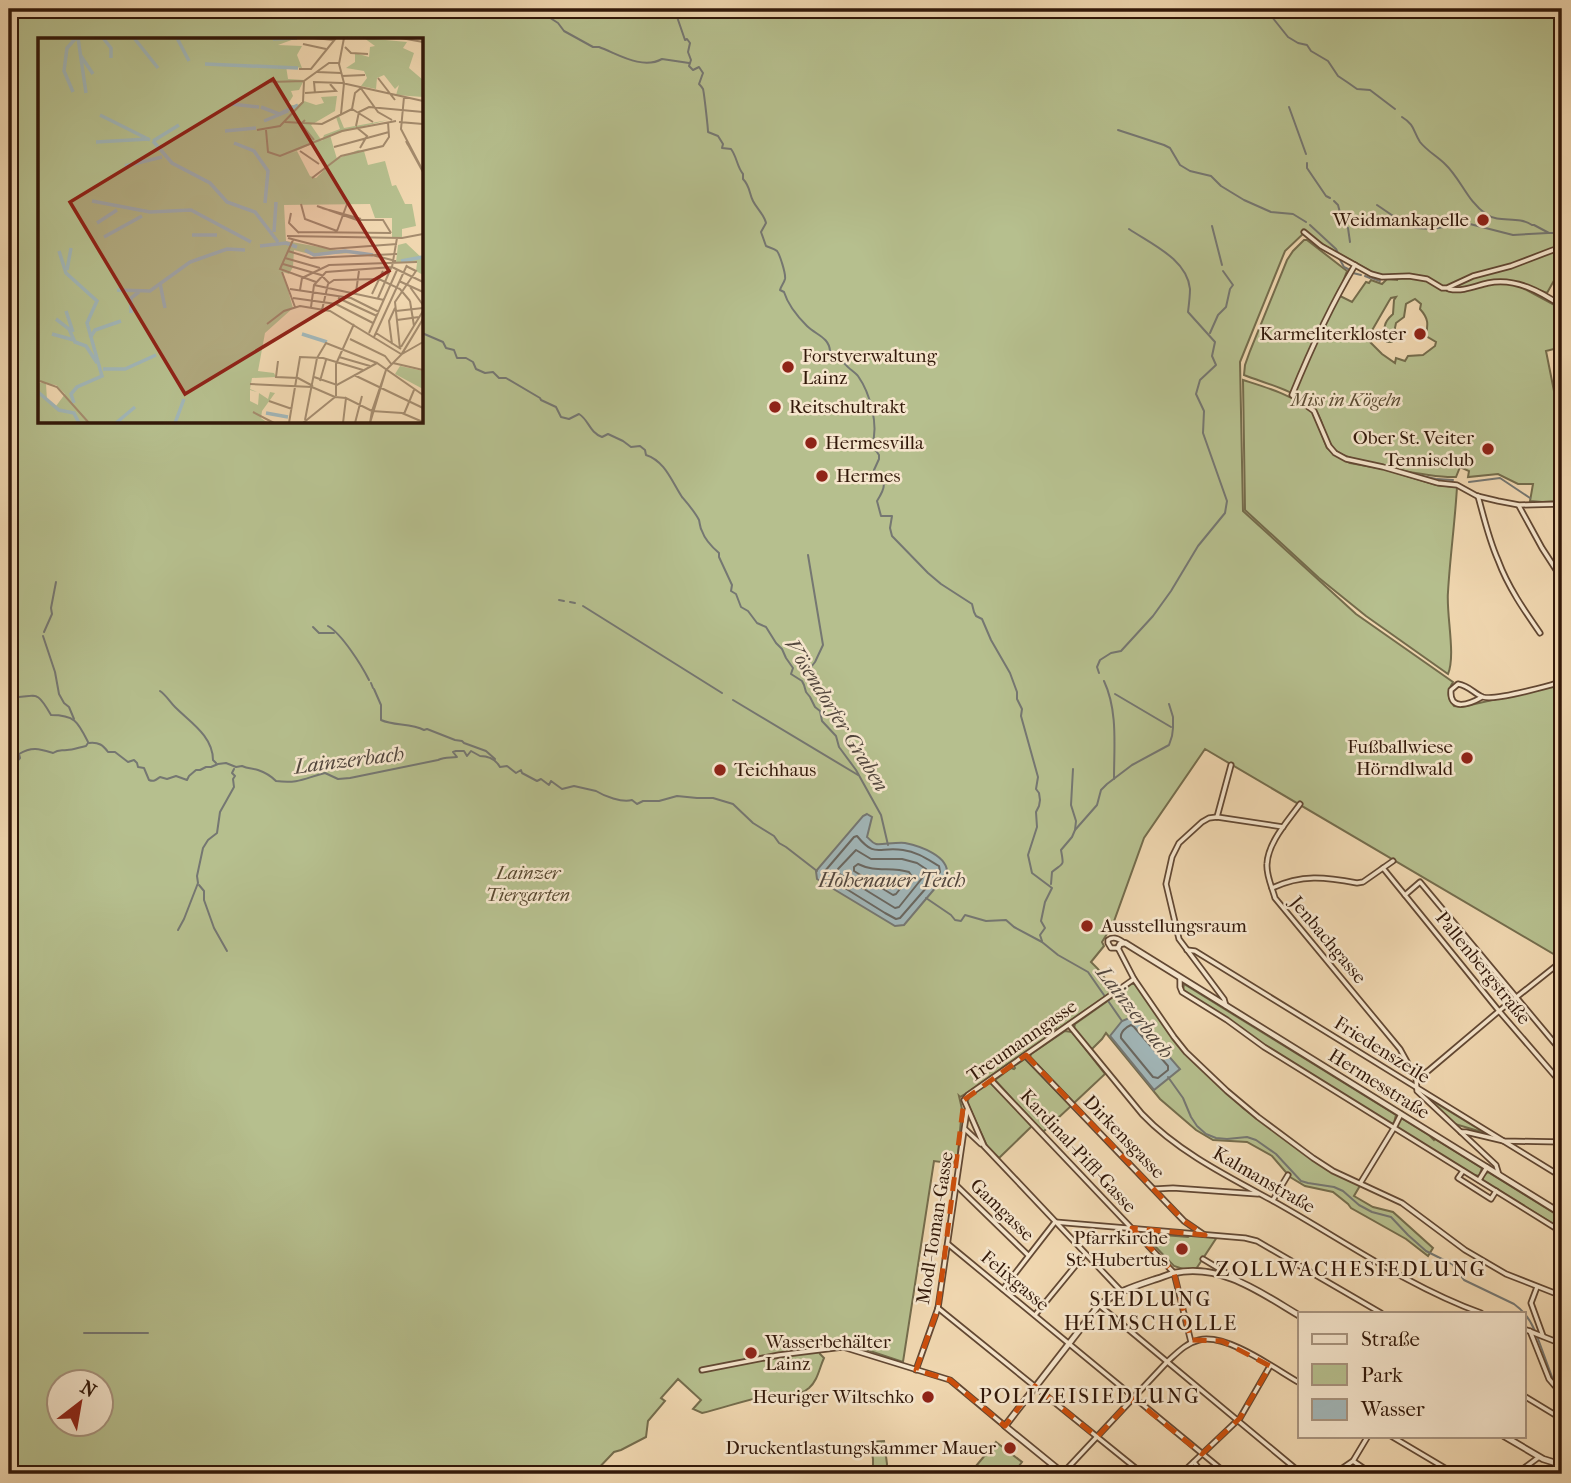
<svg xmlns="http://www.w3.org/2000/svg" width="1571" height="1483" viewBox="0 0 1571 1483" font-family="'IM FELL French Canon',serif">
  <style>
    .green { fill: #b6bf8e; stroke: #746c4c; stroke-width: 2; fill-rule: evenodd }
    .water { fill: #a1b6b8; stroke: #757772; stroke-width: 2 }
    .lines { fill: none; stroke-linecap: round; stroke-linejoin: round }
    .shore { stroke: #6a6760; stroke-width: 2 }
    .stream { stroke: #757772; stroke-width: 2 }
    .minor-casing { stroke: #624833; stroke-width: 7 }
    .tertiary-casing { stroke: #624833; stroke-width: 8 }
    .minor { stroke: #f5e5cc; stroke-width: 3.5 }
    .tertiary { stroke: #f5e5cc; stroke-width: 4.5 }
    .marked { fill: none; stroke: #cd4f0c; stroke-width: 5; stroke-dasharray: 14 9; stroke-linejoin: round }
    .poi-dot { fill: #8f2418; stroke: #f5e5cc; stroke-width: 2.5 }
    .labels { text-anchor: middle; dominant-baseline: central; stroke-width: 5; stroke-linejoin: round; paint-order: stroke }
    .poi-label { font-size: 19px; fill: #321809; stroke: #f5e5cc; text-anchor: end }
    .park-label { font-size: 19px; font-style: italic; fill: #5a4a31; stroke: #f5e5cc }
    .street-label { font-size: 19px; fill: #321809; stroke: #f5e5cc }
    .water-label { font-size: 21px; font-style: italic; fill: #53473e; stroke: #f5e5cc }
    .neighbourhood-label { font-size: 21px; letter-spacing: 2px; fill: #321809; stroke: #f5e5cc }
    .inset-river { fill: none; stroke: #a1b6b8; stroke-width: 3.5 }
    .inset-road { fill: none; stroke: #a48b6d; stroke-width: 2 }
    .view { fill: #8f2418; fill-opacity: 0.15; stroke: #8f2418; stroke-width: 3.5 }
    .inset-edge { fill: none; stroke: #321809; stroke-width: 3.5 }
  </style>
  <rect width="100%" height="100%" fill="#f0d7b0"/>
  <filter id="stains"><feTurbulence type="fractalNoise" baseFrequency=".00286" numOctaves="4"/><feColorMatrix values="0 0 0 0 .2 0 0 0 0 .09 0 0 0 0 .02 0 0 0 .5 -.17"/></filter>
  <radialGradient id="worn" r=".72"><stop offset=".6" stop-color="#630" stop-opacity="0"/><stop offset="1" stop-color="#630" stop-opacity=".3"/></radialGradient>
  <!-- green -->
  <g class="green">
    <path d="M9,9H1562V271L1555,270V276L1556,277L1547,293L1523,284L1519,286L1562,309V347L1546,351L1562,431V501L1542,502L1530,501L1533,484H1518L1498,474L1468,477L1469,471L1460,467L1456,477C1435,478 1350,463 1335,450C1323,438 1324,418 1313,407C1294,390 1267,384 1244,375L1245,365L1250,351L1287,260L1293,251L1304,240H1307L1347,271L1338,295L1352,302L1366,282L1369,283L1371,280L1382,284L1387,279L1398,280L1374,273L1327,247L1305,232L1285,251L1240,362L1243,511L1356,614L1453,682C1447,692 1447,697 1454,706L1462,707L1562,684V959L1205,749L1144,838L1113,924L1102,942L1104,946L1091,962C1099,969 1110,982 1109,994L1057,1030L1056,1028L1053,1030L1054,1032L965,1094L960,1097L959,1096L962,1109L957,1164L934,1161L903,1362L840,1341L818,1345L820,1354L824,1358C819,1369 818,1380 809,1388C796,1399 781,1394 766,1396C745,1400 723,1408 702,1413L693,1409L701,1400L678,1379L661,1398L665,1401L648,1421L646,1437L621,1450L614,1452L593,1474H9ZM40,40H422V422H40ZM1396,297L1394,300L1393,314C1382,324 1384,328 1387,342H1392L1396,323L1404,317L1406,304L1415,299L1421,304L1420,309C1429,319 1428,324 1426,336L1436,342L1435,346L1423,355L1408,356L1405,361L1396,358L1395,363L1382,354L1367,339L1389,301L1391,298ZM60,1382H102V1424H60Z"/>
    <path d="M1243,380C1268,388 1293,395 1313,412L1327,448L1335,455L1350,463L1384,469L1436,485L1457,487C1455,522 1450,557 1448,592C1446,614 1456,655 1448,674L1366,616L1319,578L1245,510Z"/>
    <path d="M1133,983L1138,986L1166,1029L1181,1048L1243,1108L1328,1170L1361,1184L1354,1196L1373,1207L1393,1212L1433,1248L1428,1256L1406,1239L1351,1208L1348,1204L1333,1192L1305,1186L1290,1177L1272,1156L1247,1142L1213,1140L1196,1130L1160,1099L1106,1033L1102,1039L1091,1050L1074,1028L1075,1024Z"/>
    <path d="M1184,984L1396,1115L1394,1123L1391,1124L1263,1044L1227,1018L1188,994L1183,990Z"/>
    <path d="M1065,1031L1072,1032L1105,1074L1074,1103L1030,1057L1031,1054Z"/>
    <path d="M1025,1059L1071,1106L1043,1132L995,1080L1011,1068L1014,1069L1015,1068L1014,1066Z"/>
    <path d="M988,1083H991L1032,1126L999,1158L987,1146L967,1102L970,1096Z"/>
    <path d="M1431,1100L1485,1133L1455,1124L1430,1101Z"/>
    <path d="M1400,1119H1403L1429,1135L1434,1140L1435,1139L1482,1168L1479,1176L1474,1175L1397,1128L1396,1127Z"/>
    <path d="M1488,1172L1562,1218V1228L1558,1227L1482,1180L1484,1175Z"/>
    <path d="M1151,1234L1188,1237L1190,1235L1217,1237L1196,1269H1183L1174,1266L1149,1240L1148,1237Z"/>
    <path d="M884,1441L887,1464L886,1474H873V1459L870,1442Z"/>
    <path d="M996,1442L1022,1462L1013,1474H975L971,1472Z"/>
  </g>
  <!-- water -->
  <g class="water">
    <path d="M867,814L872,817L867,837C870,839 872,843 876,844C880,845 897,842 905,843C920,846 949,856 947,874L904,925L895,926L817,879L816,871L863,816Z"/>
    <path d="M1134,1016L1180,1069L1154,1090L1110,1036L1122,1021Z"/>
  </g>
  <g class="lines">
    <!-- shore -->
    <g class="shore">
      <path d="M857,836C876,859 878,846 903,850C917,852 927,859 939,866L940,872L900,918L896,919L885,913L824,875L825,871L854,837Z"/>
      <path d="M856,850L871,859H902L917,863L926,869L927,872L899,907L895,908L838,873V869Z"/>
      <path d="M858,864C876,873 891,866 909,872L911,875L896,894L893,895L854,871V867Z"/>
      <path d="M1131,1025L1134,1027L1168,1066V1070L1158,1078L1153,1077L1121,1038C1120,1032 1126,1027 1131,1025Z"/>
    </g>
    <!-- stream -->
    <g class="stream">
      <path d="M541,9L544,14L558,23L564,31L593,47H599C618,54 642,70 662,59L689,63"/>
      <path d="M676,9L675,11L685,40L687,39L690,43L688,52L691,60L689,66L693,70L699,67L703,73L699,84C700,85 702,87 703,89C704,92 708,128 708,132L718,136L723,144L722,148L731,149C737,157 737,167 743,174V179C750,186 749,193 753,201C757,209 764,214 766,223L761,232L766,246C770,248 774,248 777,251C780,255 786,274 785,279C784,283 781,286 780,290L784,292C788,305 797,316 807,326C816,335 829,337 830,351C838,356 841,359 846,365C849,369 855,372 858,376C870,393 879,425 872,445L879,455V459L874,470C886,484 887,485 877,501L881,516H892L890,528L892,536L928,573L941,584L972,604L974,612L976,616L982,619L991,640L1010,673L1017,692V699L1022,709L1021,716L1038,777L1036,789L1039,793L1040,800L1039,806L1036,812L1037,827L1028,855L1032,873L1052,888L1045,902L1041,921L1045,928L1040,935L1042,941"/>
      <path d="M1259,9L1263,14L1272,17L1288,37L1298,43L1307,45L1311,51L1328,61L1338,76L1347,82L1357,89L1370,90L1395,109"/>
      <path d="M39,70H40"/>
      <path d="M1289,107L1306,154"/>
      <path d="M1402,117C1415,125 1413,131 1420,142C1427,151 1437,156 1445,164C1461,179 1467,201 1486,214C1500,224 1517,215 1532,225H1534L1549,233H1562"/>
      <path d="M1118,130L1164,145L1170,148L1180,165L1190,171L1211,176L1221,186L1244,200L1271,212L1293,214L1306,222"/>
      <path d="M1307,163V168L1326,196L1330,198"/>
      <path d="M1334,201L1338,205L1343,224L1348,228L1350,242"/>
      <path d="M1377,205L1405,224L1416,228L1432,229L1466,223L1513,235L1548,233"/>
      <path d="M1310,225L1336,249L1338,253"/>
      <path d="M1212,226L1222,265"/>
      <path d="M1339,258L1344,267L1350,270"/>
      <path d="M1353,273L1361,275"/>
      <path d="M1365,276L1370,278"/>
      <path d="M1372,278L1380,281"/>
      <path d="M422,333L443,342L446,348L454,350L457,358H466L473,362L476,369L485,373L493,372L499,378H506L540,398L541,400L556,407L561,417L569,419L579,414C589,420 589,432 602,437L608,434L623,441L631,447L640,446L645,450L646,455C665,461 672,482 682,497C688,504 695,512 699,520C700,524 700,528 702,531C705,540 712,547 719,553V557L732,585L731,591L736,594L741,607L748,611L757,623L766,627L776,643L782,649L786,658L793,668L791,674L802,681L804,685L806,692L810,697L815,707L820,711L822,721L836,736L839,747L856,770L881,815L888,845"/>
      <path d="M1210,333L1218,315L1226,307L1230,289L1233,285L1223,271"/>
      <path d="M1409,473L1436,479"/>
      <path d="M1437,479L1453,480"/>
      <path d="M1469,482L1500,478L1530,498"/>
      <path d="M1561,499H1562"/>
      <path d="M559,600L564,601"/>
      <path d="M570,602L575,603"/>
      <path d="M583,606L722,693"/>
      <path d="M328,626C342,634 362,666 369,680"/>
      <path d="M313,627L319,633H334"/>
      <path d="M44,632L52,614L51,608L56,582"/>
      <path d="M43,636L55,672L59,694L64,703L69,707L74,719"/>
      <path d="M1099,673L1097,667L1100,660L1111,653L1121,651L1153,616L1171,591L1198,546L1225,513L1227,501L1203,433L1204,411L1196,394L1200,380L1216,365L1212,356L1215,342L1188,312C1189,304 1190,296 1190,289C1187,259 1151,244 1129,229"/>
      <path d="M804,676L815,662L823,645L808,555"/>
      <path d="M1104,681C1118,711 1114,746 1114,779"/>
      <path d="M371,683L373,688"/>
      <path d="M374,689L381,705V720C394,726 411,723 424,730L427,729L455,740L462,741L464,743L486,751L495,759"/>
      <path d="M160,691C166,695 170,702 175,707C190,722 213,736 213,760L216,763"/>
      <path d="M1115,694L1171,727"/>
      <path d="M9,697C37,698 35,687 51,715C75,715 78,722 88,742"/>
      <path d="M733,700L858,775"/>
      <path d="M89,743C99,742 103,745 108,752H115L128,762L134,760L137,763L138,767L144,768L149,780C154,782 156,780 160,777L167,779L176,776L187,780L189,776L196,770H200L206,767H211L218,764L226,763L236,767L242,766C248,769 252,768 258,770C264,772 272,777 276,781C299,784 305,778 325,773L338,779L350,778L438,760C445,757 450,758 457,757L453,752L456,751H464L467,756L471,751L480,756C489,756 496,760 500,767L507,766L516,773L521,770L522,773L537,781L541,779L549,785L551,781L562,789L574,786L596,791C604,796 622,803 632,800L637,804L643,801H659L677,796L697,798H713L733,804L753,823L774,836L779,843L786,847L817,871"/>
      <path d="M1073,769L1071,805L1076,821L1075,830"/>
      <path d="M9,771L20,758L19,754C32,746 40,749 53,753C59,749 61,751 67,750C73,750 80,747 86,746L88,743"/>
      <path d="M1051,884L1052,872C1064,862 1064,867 1061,850L1072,837L1075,830L1097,805L1101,790L1107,784L1132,765L1169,745L1172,736L1173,728V717L1169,704"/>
      <path d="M199,885L204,891V900L214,928L227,951"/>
      <path d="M926,898L951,915L955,920L961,921L965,915L986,921L1006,920L1014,927L1042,942L1058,955L1088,972L1122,1021"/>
      <path d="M178,930L184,919L198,883L197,876L203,848L208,840L217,833L220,812L234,787L233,779L235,776L232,773L234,769"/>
      <path d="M1168,1077L1183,1098L1191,1117L1197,1126L1206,1134L1216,1138L1227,1139L1247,1137L1256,1140L1276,1154L1301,1181L1308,1183L1334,1187L1343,1191L1359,1205L1372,1212L1391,1217L1408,1235L1426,1251L1452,1264L1464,1280L1514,1304C1524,1311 1530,1319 1535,1331"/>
      <path d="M84,1333H148"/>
      <path d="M1537,1336L1552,1377L1558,1383L1562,1384"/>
    </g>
    <!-- minor casing -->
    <g class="minor-casing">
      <g id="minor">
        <path d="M1559,9L1562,10"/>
        <path d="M1304,232L1321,246L1371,274L1382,277L1409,276L1427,279L1442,288H1447L1473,276L1511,266L1553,250L1562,249"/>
        <path d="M1355,265C1330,307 1310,351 1292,395L1314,411L1329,446L1335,453L1346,459L1383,467L1438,483L1457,485L1477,496L1498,501L1519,505L1562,504"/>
        <path d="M1449,289C1463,292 1475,286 1488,283C1515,277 1541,292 1562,306"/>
        <path d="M1478,496C1484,518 1489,540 1498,560C1508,587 1524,610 1540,633"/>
        <path d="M1519,506L1542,548L1562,579"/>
        <path d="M1482,697C1470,704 1449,712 1451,690L1458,684C1470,686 1474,694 1483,697C1496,701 1546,686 1562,682"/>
        <path d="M1300,804C1288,821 1268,842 1267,864C1266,875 1272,887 1275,898L1400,1049L1416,1078L1417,1091L1496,1165L1499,1175"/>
        <path d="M1217,817L1231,765"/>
        <path d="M1383,868L1499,1011L1562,1084"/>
        <path d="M1272,888C1302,874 1325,877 1357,883L1363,882L1393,861"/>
        <path d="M1405,895L1420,882L1562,1052"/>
        <path d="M1123,942C1119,939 1113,936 1108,940V943L1111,948H1118L1134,979L1174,1037L1186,1052L1227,1091L1258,1117L1313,1158L1333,1171L1402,1203L1465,1250L1506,1274L1562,1296"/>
        <path d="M1187,950L1195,951L1562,1177"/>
        <path d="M1180,978V987L1182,992L1227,1020L1264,1047L1557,1229L1562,1230"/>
        <path d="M1226,1006L1224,999L1179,939L1166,884L1172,857L1179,843L1202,822L1209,818L1217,817L1283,827"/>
        <path d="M1069,1025L1142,1114C1178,1152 1229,1177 1275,1202C1343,1240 1407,1286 1481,1313"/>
        <path d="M1026,1056L1184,1221L1203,1234"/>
        <path d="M1417,1078L1428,1071L1499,1011L1562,961"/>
        <path d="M991,1080L1174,1273L1191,1342"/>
        <path d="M965,1129L981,1144"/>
        <path d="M1461,1132H1466L1504,1141L1562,1142"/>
        <path d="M1463,1171L1458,1178L1491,1199L1496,1191"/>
        <path d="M1479,1180L1487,1167"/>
        <path d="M1361,1182L1394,1128L1401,1114"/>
        <path d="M957,1186L1028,1255"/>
        <path d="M1155,1189L1173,1188L1258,1194"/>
        <path d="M1273,1200L1288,1175"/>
        <path d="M948,1244L1227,1474"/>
        <path d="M1203,1259L1238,1280"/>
        <path d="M1537,1287L1531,1303L1543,1336"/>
        <path d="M1003,1289L1055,1222L1245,1238L1257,1241L1381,1313"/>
        <path d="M1120,1290L984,1146L964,1100L968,1095L1134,979"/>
        <path d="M1099,1305L1302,1474"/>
        <path d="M938,1308L1143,1474"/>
        <path d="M1035,1315L1085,1254"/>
        <path d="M1524,1329L1562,1344"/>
        <path d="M1530,1331L1549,1379L1555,1386L1562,1388"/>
        <path d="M702,1370L779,1355L843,1347L950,1380L1005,1426"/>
        <path d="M916,1370L938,1308L967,1110"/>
        <path d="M1524,1396L1562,1419"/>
        <path d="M1391,1436L1455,1474"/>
        <path d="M1353,1461L1372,1474"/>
        <path d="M1194,1462L1203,1474"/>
        <path d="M1063,1473L1167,1362C1177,1353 1186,1343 1199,1340C1227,1333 1275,1369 1300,1383"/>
        <path d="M1181,1474L1240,1418L1270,1366"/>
        <path d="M1334,1474L1353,1461L1368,1436"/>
        <path d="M1516,1474L1539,1457"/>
      </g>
    </g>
    <!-- tertiary casing -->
    <g class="tertiary-casing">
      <g id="tertiary">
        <path d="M1118,948L1120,944L1125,943L1562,1214"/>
        <path d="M1504,1436L1543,1459L1562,1465"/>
        <path d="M1064,1474L1005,1426L1099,1305C1117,1292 1132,1287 1153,1280C1160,1278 1167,1275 1174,1273C1222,1263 1261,1293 1300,1316"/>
      </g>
    </g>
    <!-- minor -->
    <use href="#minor" class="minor"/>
    <!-- tertiary -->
    <use href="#tertiary" class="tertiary"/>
  </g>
  <!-- marked area -->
  <path class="marked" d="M1026,1055L1184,1221L1205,1235L1132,1228L1174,1273L1191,1340L1222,1341L1270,1366L1240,1418L1202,1454L1133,1398L1097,1437L1035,1386L1005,1426L950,1380L916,1370L938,1308L964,1100Z"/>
  <!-- markers -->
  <g class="poi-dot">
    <circle cx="1483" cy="220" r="7"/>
    <circle cx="1420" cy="334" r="7"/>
    <circle cx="788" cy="367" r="7"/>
    <circle cx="775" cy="407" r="7"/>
    <circle cx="811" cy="443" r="7"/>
    <circle cx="1488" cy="449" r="7"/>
    <circle cx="822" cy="476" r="7"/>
    <circle cx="1467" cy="758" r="7"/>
    <circle cx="720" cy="770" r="7"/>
    <circle cx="1087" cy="926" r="7"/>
    <circle cx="1182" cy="1249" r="7"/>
    <circle cx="751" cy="1353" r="7"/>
    <circle cx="928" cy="1397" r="7"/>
    <circle cx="1010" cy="1448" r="7"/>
  </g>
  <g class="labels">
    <!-- poi labels -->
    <g class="poi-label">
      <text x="1469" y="220">Weidmankapelle</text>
      <text x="1406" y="334">Karmeliterkloster</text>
      <text x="802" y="356" text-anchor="start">Forstverwaltung<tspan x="802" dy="22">Lainz</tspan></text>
      <text x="789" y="407" text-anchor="start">Reitschultrakt</text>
      <text x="1474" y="438">Ober St. Veiter<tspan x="1474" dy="22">Tennisclub</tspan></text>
      <text x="825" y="443" text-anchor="start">Hermesvilla</text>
      <text x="836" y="476" text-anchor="start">Hermes</text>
      <text x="1453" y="747">Fußballwiese<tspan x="1453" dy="22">Hörndlwald</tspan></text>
      <text x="734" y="770" text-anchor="start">Teichhaus</text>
      <text x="1101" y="926" text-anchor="start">Ausstellungsraum</text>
      <text x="1168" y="1238">Pfarrkirche<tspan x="1168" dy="22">St. Hubertus</tspan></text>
      <text x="765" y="1342" text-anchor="start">Wasserbehälter<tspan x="765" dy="22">Lainz</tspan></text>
      <text x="914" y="1397">Heuriger Wiltschko</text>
      <text x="996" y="1448">Druckentlastungskammer Mauer</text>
    </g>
    <!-- park labels -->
    <g class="park-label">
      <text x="1346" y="400">Miss in Kögeln</text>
      <text x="528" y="873">Lainzer<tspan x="528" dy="22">Tiergarten</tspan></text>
    </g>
    <!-- street labels -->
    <g class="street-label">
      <text transform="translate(1328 940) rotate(50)">Jenbachgasse</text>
      <text transform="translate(1483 968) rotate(51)">Pallenbergstraße</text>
      <text transform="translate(1022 1041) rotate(-35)">Treumanngasse</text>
      <text transform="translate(1382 1050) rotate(32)">Friedenszeile</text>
      <text transform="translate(1379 1084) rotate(32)">Hermesstraße</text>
      <text transform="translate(1124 1137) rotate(46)">Dirkensgasse</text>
      <text transform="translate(1078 1151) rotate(47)">Kardinal-Piffl-Gasse</text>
      <text transform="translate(1264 1180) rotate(30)">Kalmanstraße</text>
      <text transform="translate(1002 1210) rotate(44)">Gamgasse</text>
      <text transform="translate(935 1228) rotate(-81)">Modl-Toman-Gasse</text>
      <text transform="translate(1015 1281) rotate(40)">Felixgasse</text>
    </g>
    <!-- water labels -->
    <g class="water-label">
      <text transform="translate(837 715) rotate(58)">Vösendorfer Graben</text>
      <text transform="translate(349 760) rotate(-7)">Lainzerbach</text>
      <text x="892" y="880">Hohenauer Teich</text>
      <text transform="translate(1135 1012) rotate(52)">Lainzerbach</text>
    </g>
    <!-- neighbourhood labels -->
    <g class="neighbourhood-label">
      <text x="1351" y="1269">ZOLLWACHESIEDLUNG</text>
      <text x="1151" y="1299">SIEDLUNG<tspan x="1151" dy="24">HEIMSCHOLLE</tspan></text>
      <text x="1090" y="1396">POLIZEISIEDLUNG</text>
    </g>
  </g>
  <!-- overview -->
  <g transform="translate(38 38)">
    <rect width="385" height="385" fill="#f0d7b0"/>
    <path d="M0,0H259L240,7L264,8L259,17L264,30L248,28L250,41L266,42L261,52L253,53L255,58L250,66L258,68L266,63L278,67L286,65L283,59L299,58L297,73L273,87L284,103L286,97L302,91L298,79L301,78L306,90L350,82L292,97L296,111L299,121L320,112L326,113L330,127L347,123L354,148L358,147L367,166H374L378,188L364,191V199H354V180H337L332,166L246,167L248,203L315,215L275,217L256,212L255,229L251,236L245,234L255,270L227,295L220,333L236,335L238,339L214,340L212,351L219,354L212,352V363L220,367L221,355L230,361L232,354L237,355L224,373L223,380L230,385H0V345H7L0,344ZM276,105L288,130L278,140L272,138L259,113L254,115ZM8,346L18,347L27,356L18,368L9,362ZM326,0L369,4L365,10L376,15L371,30L385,42V59L358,57L361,47L357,51L346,37L339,40L338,51L323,48L329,40L326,33L308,30L317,24V15L331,19L332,9L337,8ZM368,205L385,221V237L378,233L379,225L358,224L360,207ZM362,328L385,333V351L357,336Z" fill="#b6bf8e" fill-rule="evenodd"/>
    <path class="inset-river" d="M40,0L48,55M65,0L73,10V20M96,0L120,30M139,0L151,23M235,1L259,0M43,18L55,36M167,26L260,30M35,54L26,33L29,10L38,0M193,66L221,69M223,69L241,76L260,67M62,77L112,102M226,83L250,73M187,93L218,90M115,103L134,125L172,145L189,164L217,174L240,204M115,103L141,87M58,104L111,101M196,105L216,113L230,133L227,165M87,128L124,119M54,163L112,174L153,172L213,204M59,185L79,172M236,194L238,164M154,197H179M66,199L104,178M222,208L248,205L259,209M267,212L276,217L307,213L335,217M21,213L28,235L59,263L49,285L64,338L39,349L33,356L36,365M363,223L385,219M29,232L33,210M122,245L127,270M79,252L112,253L152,224L189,211L207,212M28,273L35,294M93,275V260L101,254M18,281L31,291L37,304L48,308L59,325M14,296L36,302M264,296L289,304M52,300L57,292L83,283M65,331H87L118,317M0,354L21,372L36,375L41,385M228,375L250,379M78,385L97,369M137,385L146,361"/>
    <path class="inset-road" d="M275,0L296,2M363,0L385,4M265,6L288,11M307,9L313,15L330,16M261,31H273L298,0M279,34L303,35M304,38L327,37M340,40L357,62L353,57M232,44L266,43M322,49L340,74L354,82M267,55L298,53L292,46M277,55L276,44L304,45L385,63M366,59L363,91L385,133M314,71L335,84M303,76L306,45L301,26L306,0M267,82L263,86L276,102M247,84L284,86L314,71L317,55L323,50M361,84L385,86M318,88L321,74L331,69L385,74M318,89L329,98L322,110M219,92L242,88L265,64L266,43L291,25H301M228,92L230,114L242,118L304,93L358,83M370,107L368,103L385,134M296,109L351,94M262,113L281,126M274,140L303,118L345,108L351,99L350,84M263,166L267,181L299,193M279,168L319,182H345L353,195M284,170L323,181M253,175L251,185L261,195M299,193L309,166M260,194L353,195M249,198L364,200L385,196M250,200L292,211L359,206M255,202L242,231L278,244M250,213L273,220L359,216M334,217L358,223M247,220L282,230M245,226L283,237L291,245M354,229L385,244M244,234L257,269M361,243L385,254M276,247L346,262M372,249L385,267M252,251L313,260L341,274M262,252L264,240L291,227L379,224M318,254L321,233M334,256L345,233M255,260L298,266L335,285M300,260L339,278M340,260L353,230M372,263L376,288M273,269L276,247L288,234L354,229L359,200M284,272L290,246L296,242L341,241L362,251L372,263M358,273L385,270M359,282L381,279M229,286L246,273L262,268L292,273L363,316M331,295L359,232M338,295L363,311M336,299L369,227M312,301L347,318L354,327M354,306L351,283L357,270M363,309L385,273M362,311L357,264L378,233L368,228M364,316L385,304M301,319L332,328M240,323L238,339L260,340L275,348M355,325L385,332M316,337L385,370M276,339L299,347L339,325L385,357M2,343L19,349L51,385M282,343L288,322M212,346L274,349L297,359M298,358V326L316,286M231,363L254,371M215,374L236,385M366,376L376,352M267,382L279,320L288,305L339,325M251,385L262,319L285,320L325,332M265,385L297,359L308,360M305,385L308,360L334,373L348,332L363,317L385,281M317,385L324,358M332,385L334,373L364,375L385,384M332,385L348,332L364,316L385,281"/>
    <path class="view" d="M235,41L351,233L147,356L32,164Z"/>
    <rect width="385" height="385" class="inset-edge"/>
  </g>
  <!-- margin -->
  <rect width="1571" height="1483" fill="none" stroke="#f0d7b0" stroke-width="35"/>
  <rect x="10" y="10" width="1550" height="1462" fill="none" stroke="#321809" stroke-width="3.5"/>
  <rect x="18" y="18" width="1536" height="1448" fill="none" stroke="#321809" stroke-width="2"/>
  <!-- legend -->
  <rect x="1298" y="1312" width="228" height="126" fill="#f5e5cc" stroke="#a7937e" stroke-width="2"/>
  <rect x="1312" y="1334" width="35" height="10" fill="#f5e5cc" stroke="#a7937e" stroke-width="2"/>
  <text x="1361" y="1346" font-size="21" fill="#321809">Straße</text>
  <rect x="1312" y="1364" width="35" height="21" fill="#b6bf8e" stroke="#a7937e" stroke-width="2"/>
  <text x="1361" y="1382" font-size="21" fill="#321809">Park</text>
  <rect x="1312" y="1399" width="35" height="21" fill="#a1b6b8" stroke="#a7937e" stroke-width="2"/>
  <text x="1361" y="1416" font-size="21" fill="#321809">Wasser</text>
  <!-- north arrow -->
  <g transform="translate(80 1403) rotate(31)"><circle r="33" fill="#f5e5cc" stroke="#a7937e" stroke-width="2"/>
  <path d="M0-5L12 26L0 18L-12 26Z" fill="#8f2418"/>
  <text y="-10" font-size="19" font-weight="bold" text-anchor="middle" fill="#321809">N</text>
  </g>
  <rect width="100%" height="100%" filter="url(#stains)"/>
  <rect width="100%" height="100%" fill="url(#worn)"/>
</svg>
